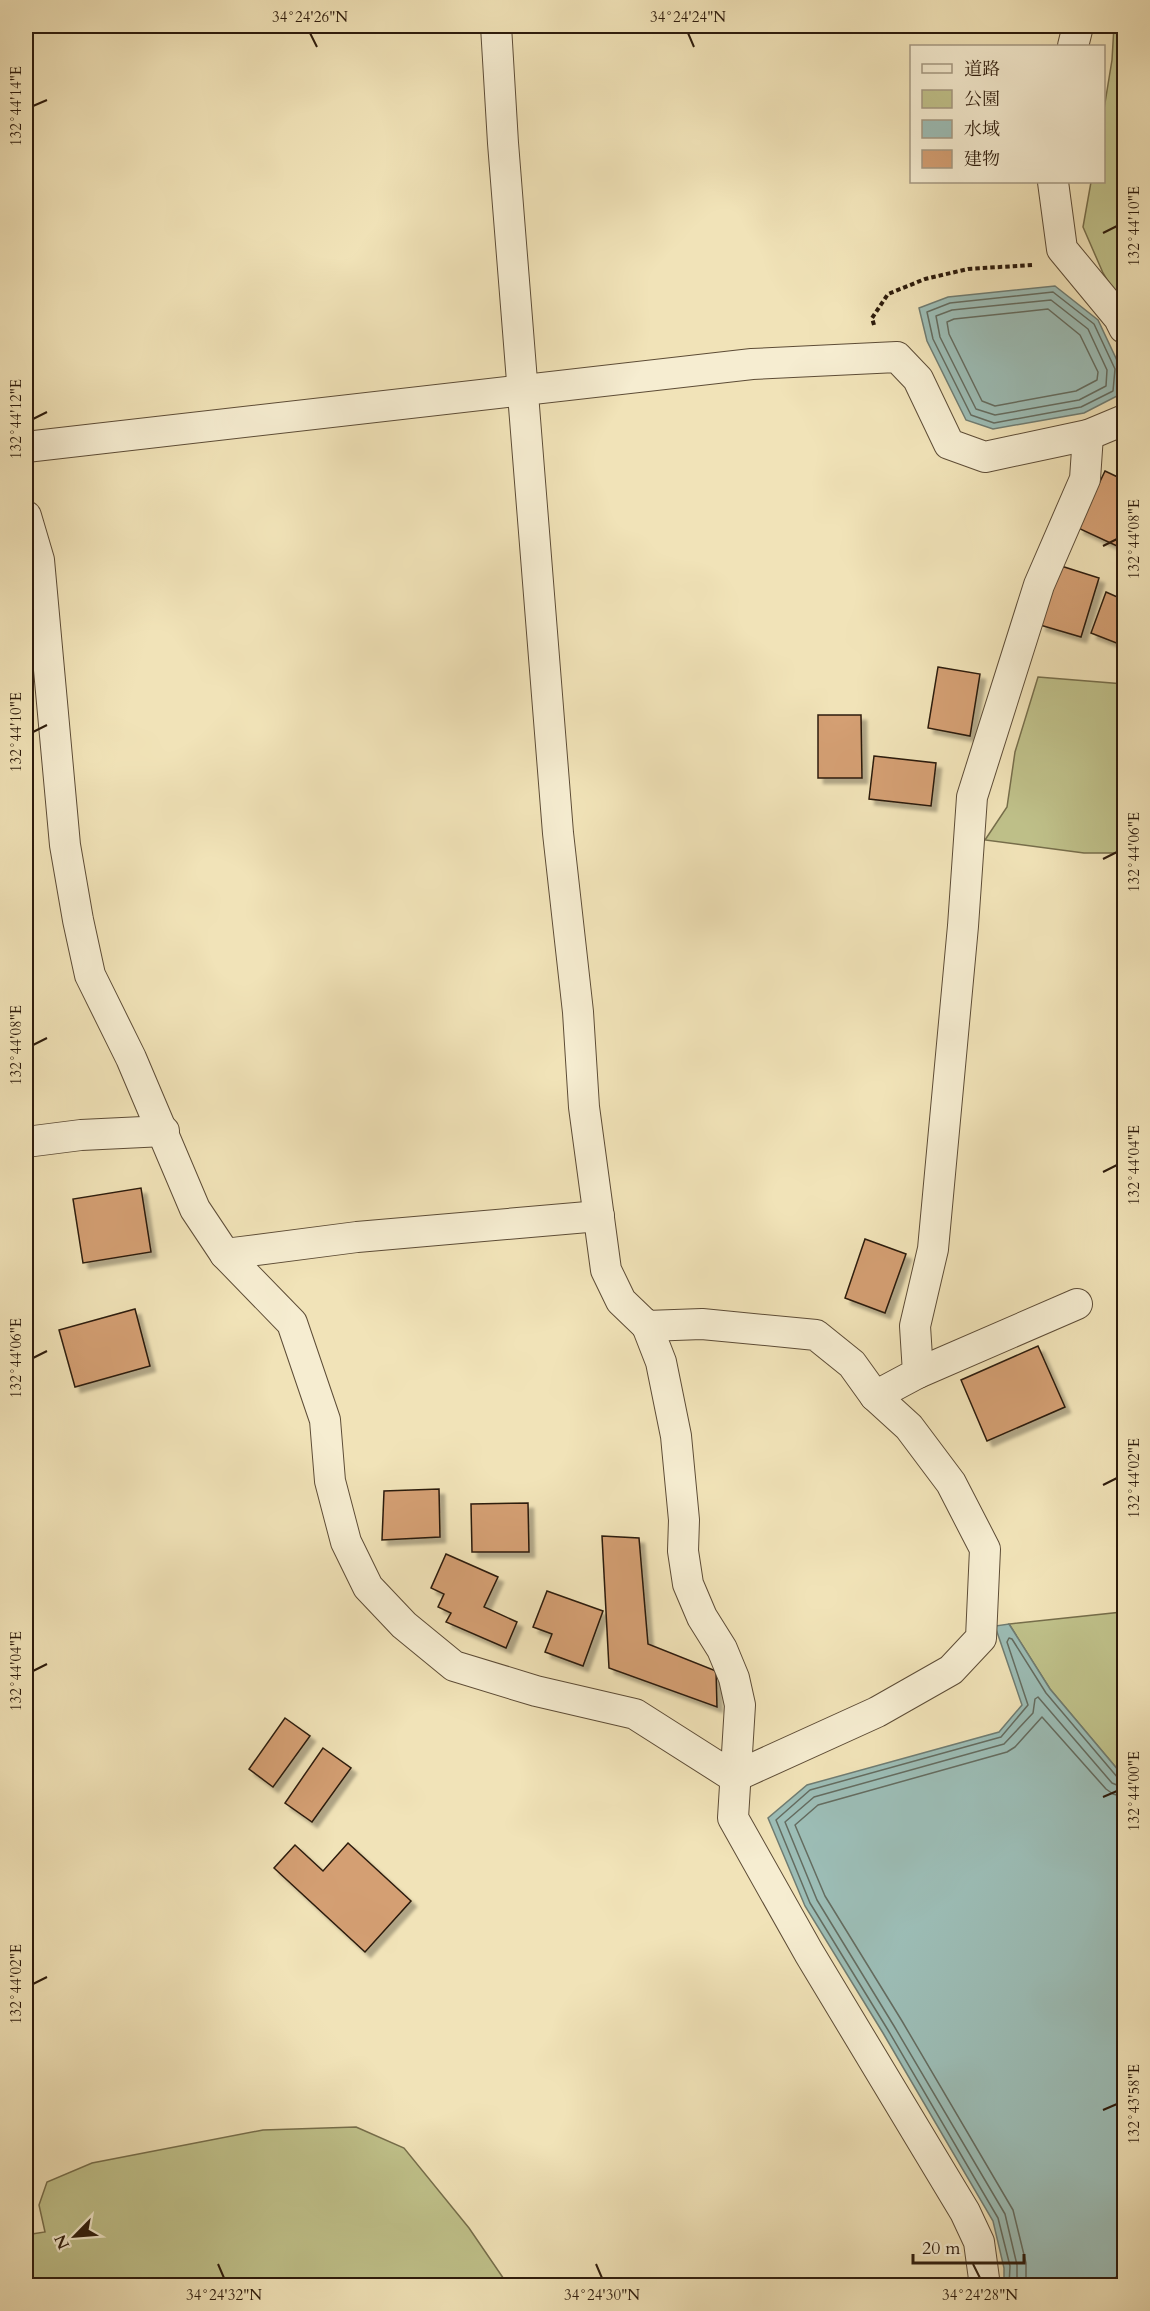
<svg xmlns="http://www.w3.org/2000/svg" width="1150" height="2311" viewBox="0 0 1150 2311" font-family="Cardo,'Noto Serif JP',serif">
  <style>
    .green { fill: #c0c28b; stroke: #766e4b; stroke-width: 1.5 }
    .water { fill: #9cbdb6; stroke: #6f7c72; stroke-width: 1.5 }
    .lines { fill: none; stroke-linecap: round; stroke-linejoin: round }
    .shore { stroke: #646c60; stroke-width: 1.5 }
    .building { fill: #d49f73; stroke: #2c1a0b; stroke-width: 1.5; filter: url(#shadow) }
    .street-casing { stroke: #5d4c36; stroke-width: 32 }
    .path { stroke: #2c1a0b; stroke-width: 4; stroke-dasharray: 4.5 3; stroke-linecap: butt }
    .street { stroke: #f6edd1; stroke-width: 30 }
    .ticks { fill: none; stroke: #2c1a0b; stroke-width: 2 }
    .neatline { fill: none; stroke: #2c1a0b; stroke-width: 2 }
    .ticks-label { font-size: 15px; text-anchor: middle; fill: #2c1a0b }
  </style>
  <defs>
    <filter id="shadow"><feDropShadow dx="5.5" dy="5.5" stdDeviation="1.5" flood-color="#0004"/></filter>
  </defs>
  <rect width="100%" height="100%" fill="#f1e3b8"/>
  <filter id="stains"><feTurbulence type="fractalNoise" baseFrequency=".00333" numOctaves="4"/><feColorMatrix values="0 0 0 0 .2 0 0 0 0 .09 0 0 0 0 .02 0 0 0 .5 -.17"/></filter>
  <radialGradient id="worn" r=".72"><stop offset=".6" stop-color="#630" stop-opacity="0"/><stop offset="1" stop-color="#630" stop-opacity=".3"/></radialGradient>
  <!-- green -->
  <g class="green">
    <path d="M1114,26H1124V308L1103,273L1083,227L1091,182H1104V109L1112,60Z"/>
    <path d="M1038,677L1124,684V853H1084L985,840L1007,807L1015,752Z"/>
    <path d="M1124,1609V1777L1050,1689L1009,1624L1122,1612Z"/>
    <path d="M356,2127L404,2148L469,2228L508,2285H26V2235L45,2232L39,2205L47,2182L92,2163L263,2130Z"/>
  </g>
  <!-- water -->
  <g class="water">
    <path d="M1055,286L1098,320L1121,369L1119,395L1084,413L993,429L966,420L927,341L919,308L948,297Z"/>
    <path d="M1009,1624L1050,1689L1124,1777V2271L1105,2285H1004V2268L993,2221L883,2033L805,1906L768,1818L807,1785L999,1732L1022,1705L995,1626Z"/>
  </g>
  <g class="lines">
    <!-- shore -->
    <g class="shore">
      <path d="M1053,292L1094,324L1115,369L1113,391L1081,407L994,423L971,415L933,339L927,312L950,303Z"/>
      <path d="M1051,300L1088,329L1107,370L1106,386L1079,400L995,415L976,409L940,337L936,316L952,310Z"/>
      <path d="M1048,309L1080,335L1098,372L1097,380L1076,391L995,406L982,401L949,334L947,322L954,319Z"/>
      <path d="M1009,2286L1010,2266L998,2218L888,2030L810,1903L776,1820L810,1790L1001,1737L1028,1705L1007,1642L1009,1638L1012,1639L1046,1693L1118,1778L1124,1780"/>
      <path d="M1017,2286V2265L1005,2214L894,2026L817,1900L785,1822L814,1797L1004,1744L1033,1713L1035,1699L1038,1697L1112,1783L1124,1788"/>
      <path d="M1026,2286V2263L1013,2210L902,2021L825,1896L795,1825L818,1805L1007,1752L1015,1747L1042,1717L1106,1789L1113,1794L1124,1797"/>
    </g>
  </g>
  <!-- building -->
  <g class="building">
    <path d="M1105,471L1124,480V531L1117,546L1078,528Z"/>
    <path d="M1058,565L1099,578L1081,637L1040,625Z"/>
    <path d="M1106,592L1124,600V646L1091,633Z"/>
    <path d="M938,667L980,674L970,736L928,728Z"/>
    <path d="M818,715H861L862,778H818Z"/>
    <path d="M874,756L936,763L931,806L869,799Z"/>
    <path d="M141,1188L151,1252L83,1263L73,1199Z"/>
    <path d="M865,1239L906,1254L885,1313L845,1298Z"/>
    <path d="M135,1309L150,1366L75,1387L59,1330Z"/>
    <path d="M1038,1346L1065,1407L987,1441L961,1380Z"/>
    <path d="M439,1489L440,1537L382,1540L384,1491Z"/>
    <path d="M528,1503L529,1552H472L471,1504Z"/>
    <path d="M602,1536L639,1538L648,1644L716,1671L717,1707L609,1668Z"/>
    <path d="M446,1554L498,1577L484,1607L517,1622L506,1648L446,1622L451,1613L438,1607L444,1594L431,1588Z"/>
    <path d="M547,1591L603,1611L583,1666L545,1652L552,1634L533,1627Z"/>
    <path d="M285,1718L310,1736L273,1787L249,1769Z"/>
    <path d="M323,1748L351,1768L312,1822L285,1803Z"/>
    <path d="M348,1843L411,1901L365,1952L274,1868L295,1845L323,1871Z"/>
  </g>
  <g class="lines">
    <!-- street casing -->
    <g class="street-casing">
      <g id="street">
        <path d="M1073,46L1078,26"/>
        <path d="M1053,182L1062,249L1119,318L1124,328"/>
        <path d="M26,447L752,364L897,357L918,379L949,444L985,457L1088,435L1124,420"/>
        <path d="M26,516L39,560L65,845L78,920L90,975L131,1058L195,1209L225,1254L292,1323L325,1420L330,1481L346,1542L368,1587L404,1625L454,1666L536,1691L635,1714L734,1777L877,1712L951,1670L981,1638L985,1549L951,1483L909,1427L875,1396L852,1364L816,1335L702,1324L647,1326L621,1301L606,1270L584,1107L578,1012L558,833L503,143L496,26"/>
        <path d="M26,1142L81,1135L164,1131"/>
        <path d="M225,1254L357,1237L599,1216"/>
        <path d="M647,1326L661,1362L676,1436L684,1520L683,1551L688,1584L702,1617L722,1649L734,1678L740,1705L733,1818L809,1953L965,2212L979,2242L985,2286"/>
        <path d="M918,1373L1077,1304"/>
        <path d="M875,1396L918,1373L915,1326L933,1249L963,926L972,797L1039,585L1085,479L1088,435"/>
      </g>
    </g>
    <!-- path -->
    <path class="path" d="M874,325L872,318L888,294L925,279L968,269L1032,265"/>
    <!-- street -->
    <use href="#street" class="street"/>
  </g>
  <!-- ticks -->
  <path class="ticks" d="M310,33L317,47M688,33L694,47M33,106L47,100M1103,233L1117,226M33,419L47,412M1103,546L1117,539M33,732L47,725M1103,859L1117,852M33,1045L47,1038M1103,1172L1117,1165M33,1358L47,1351M1103,1485L1117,1478M33,1671L47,1664M1103,1797L1117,1791M33,1984L47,1977M1103,2110L1117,2104M218,2264L224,2278M596,2264L602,2278M973,2264L980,2278"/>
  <!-- margin -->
  <rect width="1150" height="2311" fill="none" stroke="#f1e3b8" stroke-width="66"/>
  <!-- legend -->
  <rect x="910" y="45" width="195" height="138" fill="#f6edd1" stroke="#a59982" stroke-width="1.5"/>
  <rect x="922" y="64" width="30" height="9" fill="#f6edd1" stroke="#a59982" stroke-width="1.5"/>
  <text x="964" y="75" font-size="18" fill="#2c1a0b">道路</text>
  <rect x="922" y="90" width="30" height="18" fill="#c0c28b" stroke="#a59982" stroke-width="1.5"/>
  <text x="964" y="105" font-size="18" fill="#2c1a0b">公園</text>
  <rect x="922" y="120" width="30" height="18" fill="#9cbdb6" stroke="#a59982" stroke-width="1.5"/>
  <text x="964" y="135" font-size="18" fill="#2c1a0b">水域</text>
  <rect x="922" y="150" width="30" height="18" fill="#d49f73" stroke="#a59982" stroke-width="1.5"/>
  <text x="964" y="165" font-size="18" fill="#2c1a0b">建物</text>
  <!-- north arrow -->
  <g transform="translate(75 2236) rotate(245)" stroke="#f6edd1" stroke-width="4.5" paint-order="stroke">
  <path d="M0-4.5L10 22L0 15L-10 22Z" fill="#2c1a0b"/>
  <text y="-9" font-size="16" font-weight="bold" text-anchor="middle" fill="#2c1a0b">N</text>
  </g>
  <!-- scale -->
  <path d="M913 2254v9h111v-9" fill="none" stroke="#2c1a0b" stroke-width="3"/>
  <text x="922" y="2254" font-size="18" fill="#2c1a0b" stroke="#f6edd1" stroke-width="4.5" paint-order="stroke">20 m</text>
  <rect x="33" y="33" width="1084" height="2245" class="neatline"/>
  <g class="ticks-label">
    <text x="310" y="22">34°24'26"N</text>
    <text x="688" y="22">34°24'24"N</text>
    <text transform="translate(16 106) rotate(-90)" y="5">132°44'14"E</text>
    <text transform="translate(1134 226) rotate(-90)" y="5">132°44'10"E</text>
    <text transform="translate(16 419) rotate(-90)" y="5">132°44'12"E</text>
    <text transform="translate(1134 539) rotate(-90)" y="5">132°44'08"E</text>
    <text transform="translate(16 732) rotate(-90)" y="5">132°44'10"E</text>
    <text transform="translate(1134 852) rotate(-90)" y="5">132°44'06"E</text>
    <text transform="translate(16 1045) rotate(-90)" y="5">132°44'08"E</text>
    <text transform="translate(1134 1165) rotate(-90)" y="5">132°44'04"E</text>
    <text transform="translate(16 1358) rotate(-90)" y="5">132°44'06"E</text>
    <text transform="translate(1134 1478) rotate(-90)" y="5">132°44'02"E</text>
    <text transform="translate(16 1671) rotate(-90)" y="5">132°44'04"E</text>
    <text transform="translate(1134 1791) rotate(-90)" y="5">132°44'00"E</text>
    <text transform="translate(16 1984) rotate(-90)" y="5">132°44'02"E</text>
    <text transform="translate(1134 2104) rotate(-90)" y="5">132°43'58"E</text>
    <text x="224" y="2300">34°24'32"N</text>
    <text x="602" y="2300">34°24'30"N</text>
    <text x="980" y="2300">34°24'28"N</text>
  </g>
  <rect width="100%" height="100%" filter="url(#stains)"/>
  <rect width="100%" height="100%" fill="url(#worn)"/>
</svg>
